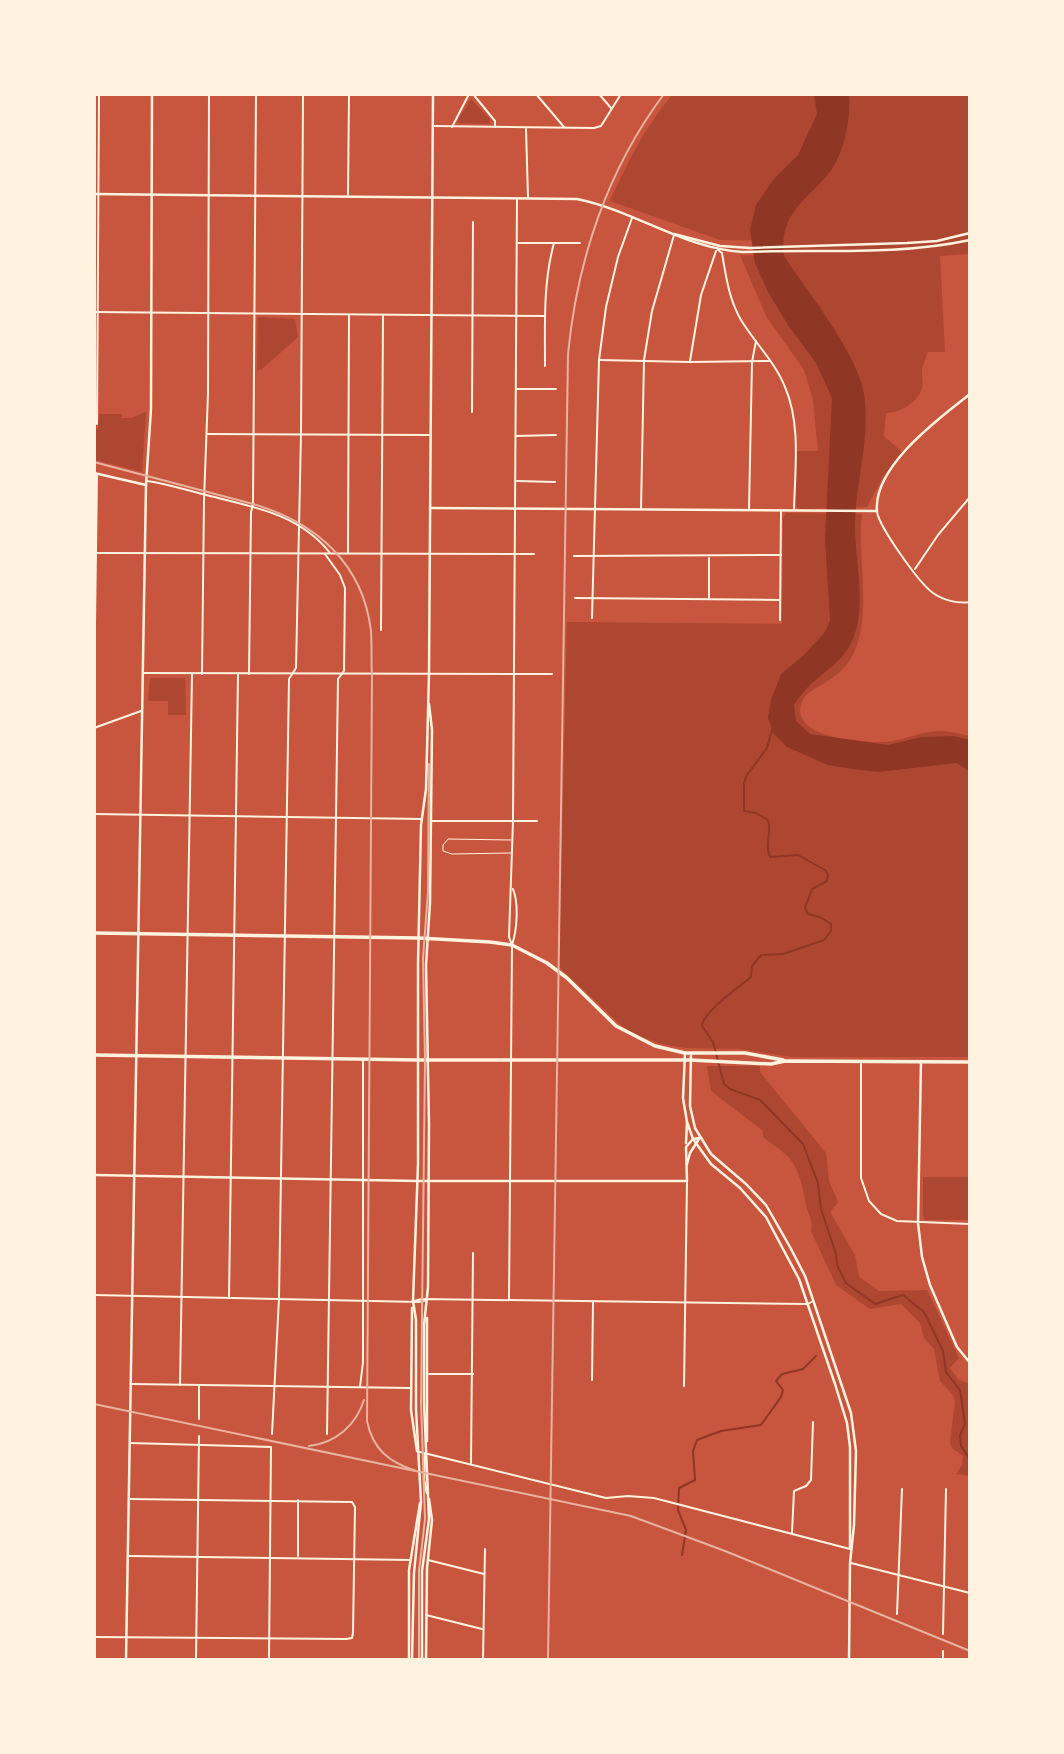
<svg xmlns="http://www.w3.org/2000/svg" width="1064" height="1754" viewBox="0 0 1064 1754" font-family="Lora,serif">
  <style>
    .green { fill: #ae4732 }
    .water { fill: #8f3625 }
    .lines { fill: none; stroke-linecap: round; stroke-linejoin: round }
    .stream { stroke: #8f3625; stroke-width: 2 }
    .service { stroke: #fff3e0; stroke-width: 1 }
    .minor { stroke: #fff3e0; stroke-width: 2 }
    .tertiary { stroke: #fff3e0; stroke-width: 2.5 }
    .secondary { stroke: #fff3e0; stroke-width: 2.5 }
    .primary { stroke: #fff3e0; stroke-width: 3.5 }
    .tram { stroke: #e9b49f; stroke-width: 2 }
    .rail { stroke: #e9b49f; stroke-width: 2 }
  </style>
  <rect width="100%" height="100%" fill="#c8553d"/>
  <!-- green -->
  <g class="green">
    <path d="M672,95H969V254L940,256L945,352H928C926,358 923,364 922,369C921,375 924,381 922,387C919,402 900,413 886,413L884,436L903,453L883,477L867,507L800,509L796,506L797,451H818L813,400L804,370L766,316L740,255L783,256L782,241L720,240L610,201C627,163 645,127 672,95Z"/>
    <path d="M471,99L490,119L489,124L458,123V119Z"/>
    <path d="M258,317L295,319L298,337L261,370H257Z"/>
    <path d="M146,412L142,472L95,460V429H98L99,414H122V418H131Z"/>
    <path d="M786,513L862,514C856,560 877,630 844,668C833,680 817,686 805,696C780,737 860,743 885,742C902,741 919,732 938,731C949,731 959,733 969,736V1057H792L739,1049L685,1048L661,1044L639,1036L623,1027L559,967L567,622L782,624L783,518Z"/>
    <path d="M150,678H185L186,715H168V701H148Z"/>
    <path d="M707,1066H760V1072L826,1153L829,1181L838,1202L830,1212L855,1255L859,1277L879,1291L927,1290L959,1358L950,1368L958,1379L969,1384V1476L956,1474L962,1465L963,1456L952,1448L950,1442L955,1402L953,1395L940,1381L934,1349L924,1338L920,1323L901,1304L870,1309L836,1285L811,1231C814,1221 808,1215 806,1205C803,1189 799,1165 785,1154C779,1148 770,1143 763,1137V1131L711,1091Z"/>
    <path d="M923,1177H969V1220H925L923,1215Z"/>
  </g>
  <!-- water -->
  <path class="water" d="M814,95H849C851,117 845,149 832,169C810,199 778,211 784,256C807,291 858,354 864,394C871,438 855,483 855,527C855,563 868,609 851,643C841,664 822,672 807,688C802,693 798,699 794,705L796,721L810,734L888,745L921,737L954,736L969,740V771L957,763L878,772L853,769L828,765L787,747L774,734L768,718L771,700L781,674L804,655L825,632L830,621L825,539L832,398L816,363L788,325L768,292L755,263L750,230L756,205L773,180L798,155L817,114Z"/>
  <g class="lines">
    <!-- stream -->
    <g class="stream">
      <path d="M773,727L767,748L747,775L744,783V811L756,813L768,820C772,833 764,845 770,857L798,855L825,870L828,874L827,881L812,889L805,908L808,914L820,917L831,924V931L824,940L783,954L761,955L752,966L751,977C739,987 703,1012 702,1026L713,1042L724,1084L730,1089L760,1100L803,1144L818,1183L821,1209L836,1254L837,1265L846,1283L875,1304L903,1295L924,1312L943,1351L946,1372L960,1390L965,1424L960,1435L961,1446L968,1456L970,1464"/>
      <path d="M682,1555L686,1530L678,1510L679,1488L695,1480L693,1451L697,1440L721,1431L761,1425L781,1397L783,1390L776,1381L782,1374L803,1369L816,1356"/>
    </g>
    <!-- service -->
    <path class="service" d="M511,840L448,839L443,845V851L452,854L511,853"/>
    <!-- minor -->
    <g class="minor">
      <path d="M473,94L495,121V127"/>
      <path d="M536,94L564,127"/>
      <path d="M599,94L611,108"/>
      <path d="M434,126L594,128L601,126L621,94"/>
      <path d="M452,127L469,94"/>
      <path d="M526,129L528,197"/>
      <path d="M348,195L349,94"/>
      <path d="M518,243H580"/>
      <path d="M718,250L722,253C726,277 729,299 741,320C755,343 775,362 785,387C801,424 795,469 794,509"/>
      <path d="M94,312L545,316"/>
      <path d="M600,360L690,362L769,361"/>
      <path d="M690,361L701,295L716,251"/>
      <path d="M545,366C545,324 543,283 554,243"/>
      <path d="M517,389H556"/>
      <path d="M472,412L473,222"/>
      <path d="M97,424L99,94"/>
      <path d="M207,434L429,435"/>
      <path d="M516,436L556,435"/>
      <path d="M147,481C169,484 189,491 210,496C255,507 300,515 330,553"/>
      <path d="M517,481L555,482"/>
      <path d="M641,509L644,360L652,311L674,235"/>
      <path d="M749,509L752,362L756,341"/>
      <path d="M877,512C880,528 919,583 933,593C943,600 957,604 970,602"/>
      <path d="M96,553L534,554"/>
      <path d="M348,553L349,315"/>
      <path d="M325,554L340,575L345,588L344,671L338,679L327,1434"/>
      <path d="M574,556L781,555"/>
      <path d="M915,569L938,535L970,497"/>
      <path d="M575,598L780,600"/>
      <path d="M709,598V558"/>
      <path d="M592,618L599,360L606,307L618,257L632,218"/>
      <path d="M780,620L781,511"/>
      <path d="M381,630L383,316"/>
      <path d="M144,673L552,674"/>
      <path d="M202,674L204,500L208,393L209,94"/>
      <path d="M249,674L251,512L253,504L256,94"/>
      <path d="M94,700L97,474"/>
      <path d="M94,728L141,711"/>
      <path d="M94,814L421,819"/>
      <path d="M432,821H537"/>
      <path d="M512,945L509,937L513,821L517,199"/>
      <path d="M861,1062V1178L869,1201L881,1214L897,1221L970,1224"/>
      <path d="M94,1295L419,1302L427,1300"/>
      <path d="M229,1298L238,674"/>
      <path d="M509,1300L512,945C517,930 519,904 513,889"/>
      <path d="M414,1301L422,1299L808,1304L813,1301"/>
      <path d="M429,1374H473"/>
      <path d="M592,1380L593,1302"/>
      <path d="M132,1384L410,1388"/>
      <path d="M180,1385L192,674"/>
      <path d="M199,1385V1419"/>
      <path d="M684,1386L687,1181"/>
      <path d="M360,1387L363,1362V1059"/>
      <path d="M272,1434L279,1298L289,679L296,668L301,434L303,94"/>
      <path d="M130,1443L271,1447L269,1660"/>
      <path d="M420,1452L606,1498L628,1496L654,1498L850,1549"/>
      <path d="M471,1463L473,1253"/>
      <path d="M298,1500V1556"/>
      <path d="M792,1533L794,1491L806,1486L811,1480L813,1422"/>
      <path d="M129,1556L410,1560"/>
      <path d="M428,1560L484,1574"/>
      <path d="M851,1563L970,1593"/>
      <path d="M897,1614L902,1489"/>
      <path d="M426,1615L482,1629"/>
      <path d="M943,1634L946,1489"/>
      <path d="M94,1637L346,1639L352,1638L353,1633L355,1507L352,1502L129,1499"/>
      <path d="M196,1660L199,1436"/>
      <path d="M483,1660L485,1549"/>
      <path d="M943,1660V1651"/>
    </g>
    <!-- tertiary -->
    <g class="tertiary">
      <path d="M94,473L146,485"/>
      <path d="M430,508L877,511C873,467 938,419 970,394"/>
      <path d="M921,1061L918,1223L922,1257L930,1285L957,1347L970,1363"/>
      <path d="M686,1143L687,1122"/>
      <path d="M687,1164L690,1153L699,1139"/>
      <path d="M94,1175L418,1181H687L686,1147L693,1139L700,1138"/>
      <path d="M126,1660L146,485L151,409L152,94"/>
    </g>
    <!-- secondary -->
    <g class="secondary">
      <path d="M94,194L577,199C636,211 682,248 743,252C819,249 896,256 970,240"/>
      <path d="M674,234L720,246L750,248L907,243L937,241L970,233"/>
      <path d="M685,1053L683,1098L687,1122L693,1139L711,1164L740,1188L766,1217L799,1279L835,1384L847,1423L850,1447V1548"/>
      <path d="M691,1053L690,1106L695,1128L711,1154L746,1184L766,1205L790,1247L805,1276L851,1413L856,1451L854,1525L850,1563L849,1660"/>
      <path d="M412,1308L411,1410L417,1451"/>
      <path d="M427,1318V1441"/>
      <path d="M425,1454L424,1480L427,1493"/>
      <path d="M409,1660V1570L420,1503"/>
      <path d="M412,1660L414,1573L421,1502L416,1409V1320L413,1301L418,1164V963L421,825L426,789L429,674L433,94"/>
      <path d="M422,1660V1571L429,1519L424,1402V1325L428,1287L429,1124L426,965L430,903L432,730L429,704"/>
      <path d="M426,1660L427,1568L432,1520L429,1499"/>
    </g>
    <!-- primary -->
    <g class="primary">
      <path d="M94,933L419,938L490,942L512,945L547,963L567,978L616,1026L655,1046L685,1053H745L783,1060"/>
      <path d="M94,1055L419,1060H690L771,1064L785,1061L970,1062"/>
    </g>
    <!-- tram -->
    <path class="tram" d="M419,1660V1571L425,1519L421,1402L425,1060L423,958L428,892L429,764"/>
    <!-- rail -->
    <g class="rail">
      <path d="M94,462L253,504C315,522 363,563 371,631C372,646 371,661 372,675L367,1421C373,1450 389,1462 416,1471"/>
      <path d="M94,1404L631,1516L725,1551L970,1651"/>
      <path d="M309,1446C336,1443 356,1425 364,1400"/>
      <path d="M548,1660L568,354C577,261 607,170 664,94"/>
    </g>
  </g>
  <!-- border -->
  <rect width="1064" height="1754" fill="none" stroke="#fff3e0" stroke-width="192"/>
</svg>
